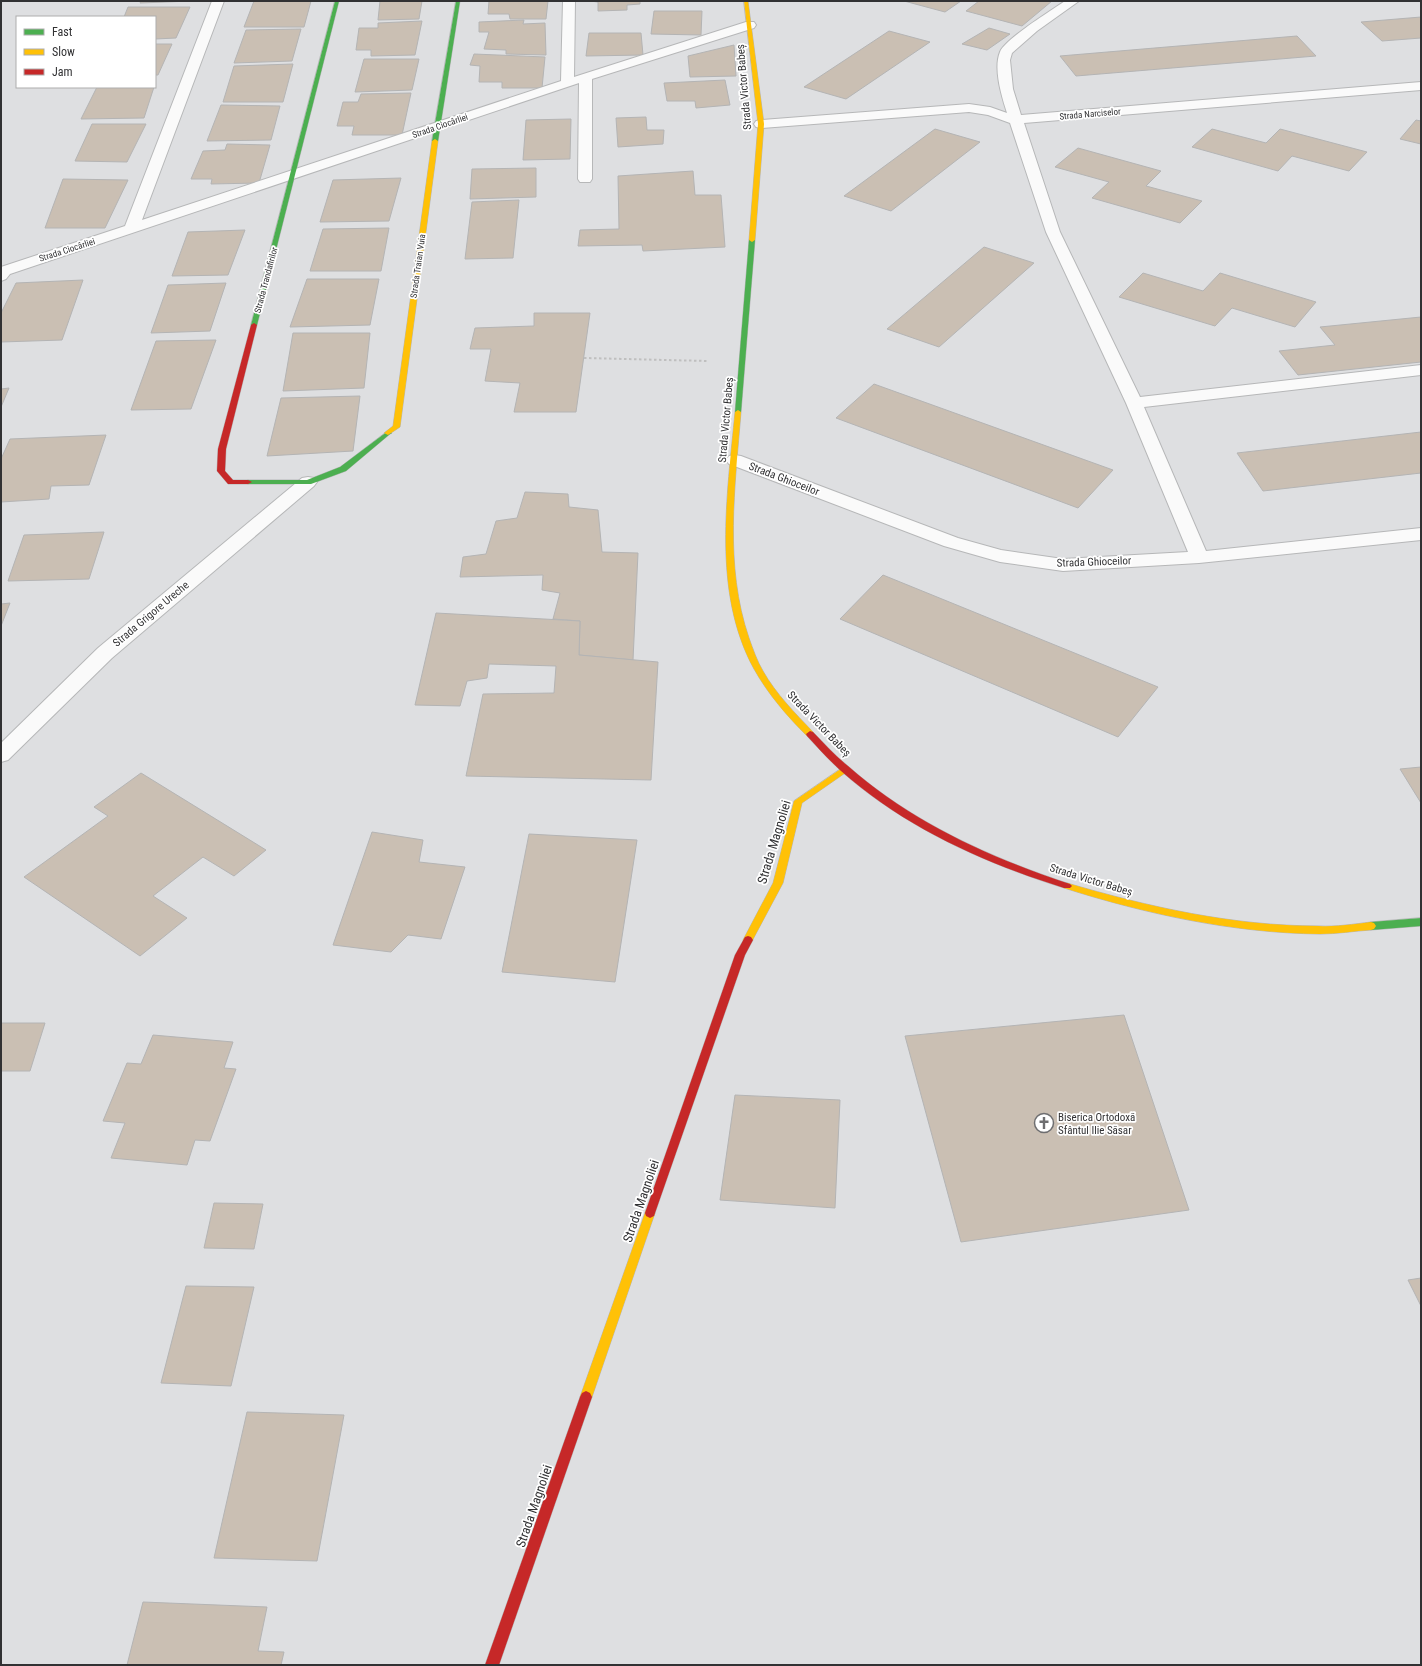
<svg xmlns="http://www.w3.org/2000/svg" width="1422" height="1666" viewBox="0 0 1422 1666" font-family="'Roboto Condensed',sans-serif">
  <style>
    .building { fill: #cabfb3; stroke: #b4b4b4 }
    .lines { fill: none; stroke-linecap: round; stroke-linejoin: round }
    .street-casing { stroke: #b6b7b8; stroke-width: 2 }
    .fast-casing { stroke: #b6b7b8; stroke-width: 1 }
    .slow-casing { stroke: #b6b7b8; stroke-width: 1 }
    .jam-casing { stroke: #b6b7b8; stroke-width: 1 }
    .path { stroke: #bfbfbf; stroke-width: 2; stroke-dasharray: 2.5 2.5; stroke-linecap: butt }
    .street { fill: #fafafa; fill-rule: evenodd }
    .fast { fill: #4caf50; fill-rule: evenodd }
    .slow { fill: #ffc107; fill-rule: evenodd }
    .jam { fill: #c62828; fill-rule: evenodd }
    .labels { text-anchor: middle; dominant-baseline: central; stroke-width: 3.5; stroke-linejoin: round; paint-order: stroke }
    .far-street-label { font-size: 9px; fill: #313133; stroke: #fff }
    .street-label { font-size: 11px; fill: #313133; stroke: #fff }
    .poi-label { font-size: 11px; fill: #313133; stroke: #fff; text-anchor: start }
    .near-street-label { font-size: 13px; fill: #313133; stroke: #fff }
  </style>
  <rect width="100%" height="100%" fill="#dedfe1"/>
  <!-- building -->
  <g class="building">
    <path d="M141,1H191L140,3Z"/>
    <path d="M254,1H311L304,27H244Z"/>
    <path d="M380,1H422L419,19L378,20Z"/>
    <path d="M489,1H548L546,19H510L509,14H488Z"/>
    <path d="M590,1H640V4L627,5V10L598,11V2Z"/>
    <path d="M904,1H961L945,12Z"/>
    <path d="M979,1H1052L1022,26L966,11Z"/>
    <path d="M128,7H190L176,38L155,39V17H124Z"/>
    <path d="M654,11H702L701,35L651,34Z"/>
    <path d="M1421,17V38L1382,41L1361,22Z"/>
    <path d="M524,20L523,24L545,23L546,55L506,54V50L484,49L489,32H479V22Z"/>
    <path d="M422,21L415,55L371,56V50H356L359,28H378V23Z"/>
    <path d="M989,28L1010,34L987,50L962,44Z"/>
    <path d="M301,29L292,61L234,63L246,30Z"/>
    <path d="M889,31L930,42L846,99L804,87Z"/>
    <path d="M589,33H641L643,55L586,56Z"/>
    <path d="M1297,36L1316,56L1076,76L1060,56Z"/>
    <path d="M155,44H172L158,75H155Z"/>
    <path d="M734,45L736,76L690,77L688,56Z"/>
    <path d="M474,54L545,57L542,88H502V82H479L480,66L470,65Z"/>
    <path d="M364,59H419L412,90L355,92Z"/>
    <path d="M293,64L283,102H223L234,66Z"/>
    <path d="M725,80L730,105L696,108L695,101H667L664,83Z"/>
    <path d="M97,87H154L144,118L81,119Z"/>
    <path d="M411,93L402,135H352L354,126H337L343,102H358L361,94Z"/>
    <path d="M221,105L280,106L271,140L207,141Z"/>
    <path d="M646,117L647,130H664L663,144L618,147L616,118Z"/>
    <path d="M571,119L570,159L523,160L526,120Z"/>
    <path d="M1416,120L1421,121V144L1400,139Z"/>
    <path d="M92,124H146L127,162L75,161Z"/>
    <path d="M935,129L980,142L891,211L844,196Z"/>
    <path d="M1212,129L1266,143L1280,129L1367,152L1349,171L1292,156L1278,171L1192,147Z"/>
    <path d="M227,144L270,145L259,183L211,184L212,179H191L203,151L225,150Z"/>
    <path d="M1078,148L1161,171L1146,186L1202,201L1180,223L1092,198L1109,182L1055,167Z"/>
    <path d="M536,168V197L470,199L472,169Z"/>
    <path d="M693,171L695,195H721L725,247L643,251L642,245L578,246L580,230L619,229L618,176Z"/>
    <path d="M401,178L389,221L320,222L333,180Z"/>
    <path d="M63,179L128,180L105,228H45Z"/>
    <path d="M519,200L513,258L465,259L472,202Z"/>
    <path d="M389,228L381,271H310L323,229Z"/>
    <path d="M245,230L228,275L172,276L188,232Z"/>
    <path d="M984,247L1034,263L939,347L887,329Z"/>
    <path d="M1143,273L1203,291L1220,273L1316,302L1295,327L1232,308L1215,326L1119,297Z"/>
    <path d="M307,279H379L370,325L290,327Z"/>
    <path d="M83,280L62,340L1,342V313L16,283Z"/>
    <path d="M226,283L210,331L151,333L168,285Z"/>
    <path d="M534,313H590L576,412H514L520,383L485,381L491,349H470L475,328L534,326Z"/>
    <path d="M1421,317V362L1298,375L1279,351L1335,345L1320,327Z"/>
    <path d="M293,333H370L364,388L283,391Z"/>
    <path d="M216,340L191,409L131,410L156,341Z"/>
    <path d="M874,384L1113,470L1078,508L836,418Z"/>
    <path d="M9,388L1,407V389Z"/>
    <path d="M360,396L353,451L267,456L281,398Z"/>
    <path d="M1421,432V473L1263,491L1237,453Z"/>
    <path d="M106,435L89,485L51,486L49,499L1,502V459L10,439Z"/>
    <path d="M525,492L568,494L569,507L598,510L602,552L638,553L633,660L579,655L580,621L553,619L560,593L542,590L543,575L460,577L463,557L486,554L496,521L517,518Z"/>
    <path d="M104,532L89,579L8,581L24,535Z"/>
    <path d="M883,575L1158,687L1118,737L840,619Z"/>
    <path d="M10,603L1,626V604Z"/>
    <path d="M436,613L580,621L579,655L658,662L651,780L466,776L483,694L554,693L556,666L489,664L487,678L467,681L460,706L415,705Z"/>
    <path d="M1421,767V803L1400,769Z"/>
    <path d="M141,773L266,850L234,876L203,857L153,896L187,918L140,956L24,877L108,816L94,807Z"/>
    <path d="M372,832L423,840L419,862L465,867L441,939L408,935L391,952L333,945Z"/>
    <path d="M529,834L637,840L615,982L502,972Z"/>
    <path d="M1124,1015L1189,1210L961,1242L905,1036Z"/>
    <path d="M1,1023H45L30,1071H1Z"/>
    <path d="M153,1035L233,1042L224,1068L236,1069L210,1141L195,1140L187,1165L111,1158L125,1123L103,1121L127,1063L141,1064Z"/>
    <path d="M735,1095L840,1100L835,1208L720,1200Z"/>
    <path d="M214,1203L263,1204L254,1249L204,1248Z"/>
    <path d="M1421,1278V1306L1408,1280Z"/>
    <path d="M186,1286L254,1287L231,1386L161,1383Z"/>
    <path d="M247,1412L344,1415L317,1561L214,1558Z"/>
    <path d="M143,1602L267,1607L258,1651L284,1652L281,1665H127Z"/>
  </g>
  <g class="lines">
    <!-- street casing -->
    <g class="street-casing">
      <g id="street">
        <path d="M212,1H224L142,220L561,81L563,1H575L574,77L746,22H754L756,25L754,28L592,79V179L590,182H580L578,179L579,83L10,274L6,279L1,281V267L125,226Z"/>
        <path d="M1065,1H1079L1037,31L1012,53L1010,60L1013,89L1021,115L1421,82V90L1024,123L1060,232L1140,397L1421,365V375L1144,407L1206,551L1421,528V540L1199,563L1063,571L1000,562L944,546L729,464L726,460L729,456L735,455L741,456L958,538L1001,550L1063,559L1188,552L1126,403L1046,232L1010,123L988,115L969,112L761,128L756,127L754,124L756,121L761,120L969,104L990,107L1007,113C1002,97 993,69 1000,52C1005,39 1052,10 1065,1Z"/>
        <path d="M308,477L314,478L317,482L314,486L112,658L8,760L1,762V743L98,648L302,478Z"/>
      </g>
    </g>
    <!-- fast casing -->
    <g class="fast-casing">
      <g id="fast">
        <path d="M335,1H339L257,325L252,326L251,325Z"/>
        <path d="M456,1H460L438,141L435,143L432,141Z"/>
        <path d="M752,238L755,240L741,412L738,414L735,412L749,240Z"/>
        <path d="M388,431L392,433L390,434L346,471L311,484H248L244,482L248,480H307L340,467Z"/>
        <path d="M1421,918V926L1371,930L1368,929L1366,926L1368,923L1371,922Z"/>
      </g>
    </g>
    <!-- slow casing -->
    <g class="slow-casing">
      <g id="slow">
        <path d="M744,1H748L764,124L755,240L752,242L749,240L758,124Z"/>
        <path d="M435,139L438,141L400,427L388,435L384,433L393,426L432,141Z"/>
        <path d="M738,410L741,412C735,487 724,565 749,638C753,649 757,661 763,671C776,694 795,713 813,732L814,734L810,737L807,736C787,716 768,694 754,669C712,592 727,496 735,412Z"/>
        <path d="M845,766L849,769L848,771L802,803L783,883L751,943H745L743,940L773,883L794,801Z"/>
        <path d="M1067,883C1149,907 1233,926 1319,926C1336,927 1354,924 1371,922L1374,923L1376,926L1374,929L1371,930C1354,931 1337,934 1320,934C1233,933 1146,914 1064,888L1062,886L1064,884Z"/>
        <path d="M650,1208L654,1210L655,1213L592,1397L590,1401L586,1403L582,1401L580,1397L645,1213L646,1210Z"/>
      </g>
    </g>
    <!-- jam casing -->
    <g class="jam-casing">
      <g id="jam">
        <path d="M254,323L257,325L226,449L225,471L233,480H248L252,482L248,484H228L217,471L218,449L251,325Z"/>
        <path d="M810,731L813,732C824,743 835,756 848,766C911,822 991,858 1070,884L1072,886L1070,888H1064C984,863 904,827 841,771C829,760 818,748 807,736L806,734Z"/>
        <path d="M748,936L751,937L753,940L745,955L655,1213L654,1216L650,1218L646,1216L645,1213L735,955L745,937Z"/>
        <path d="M586,1391L590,1393L592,1397L499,1665H485L580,1397L582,1393Z"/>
      </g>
    </g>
    <!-- path -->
    <path class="path" d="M584,358L707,361"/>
    <!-- street -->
    <use href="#street" class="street"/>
    <!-- fast -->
    <use href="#fast" class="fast"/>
    <!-- slow -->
    <use href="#slow" class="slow"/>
    <!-- jam -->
    <use href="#jam" class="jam"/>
  </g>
  <!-- icons -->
  <defs>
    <g id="church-ring" transform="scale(1)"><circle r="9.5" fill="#fff" stroke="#6e6e70" stroke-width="1.5"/><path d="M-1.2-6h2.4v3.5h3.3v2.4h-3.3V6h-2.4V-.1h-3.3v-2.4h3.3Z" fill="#6e6e70"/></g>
  </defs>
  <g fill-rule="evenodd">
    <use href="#church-ring" x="1044" y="1123"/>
  </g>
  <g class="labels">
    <!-- far-street labels -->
    <g class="far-street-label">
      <text transform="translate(1090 114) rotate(-5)">Strada Narciselor</text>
      <text transform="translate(440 126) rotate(-19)">Strada Ciocârliei</text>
      <text transform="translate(67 250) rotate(-18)">Strada Ciocârliei</text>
      <text transform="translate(418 266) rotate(-82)">Strada Traian Vuia</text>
      <text transform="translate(266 280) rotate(-75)">Strada Trandafirilor</text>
    </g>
    <!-- street labels -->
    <g class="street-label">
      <text transform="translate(744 87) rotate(-95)">Strada Victor Babeș</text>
      <text transform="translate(726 420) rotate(-85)">Strada Victor Babeș</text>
      <text transform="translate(784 479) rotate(21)">Strada Ghioceilor</text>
      <text transform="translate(1094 562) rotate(-2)">Strada Ghioceilor</text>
      <text transform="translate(151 614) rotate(-40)">Strada Grigore Ureche</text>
      <text transform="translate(819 724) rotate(46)">Strada Victor Babeș</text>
      <text transform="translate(1091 880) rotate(17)">Strada Victor Babeș</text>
    </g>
    <!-- poi labels -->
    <g class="poi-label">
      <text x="1058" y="1117">Biserica Ortodoxă<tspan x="1058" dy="13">Sfântul Ilie Săsar</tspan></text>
    </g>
    <!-- near-street labels -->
    <g class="near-street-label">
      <text transform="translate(774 842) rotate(-73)">Strada Magnoliei</text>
      <text transform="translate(641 1201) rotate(-71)">Strada Magnoliei</text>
      <text transform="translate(534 1506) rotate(-71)">Strada Magnoliei</text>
    </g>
  </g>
  <!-- border -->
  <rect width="1422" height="1666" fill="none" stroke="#313133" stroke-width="4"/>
  <!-- legend -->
  <rect x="16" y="16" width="140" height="72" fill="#ffffff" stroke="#adadad"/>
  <rect x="24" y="29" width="20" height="6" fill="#4caf50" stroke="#adadad"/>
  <text x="52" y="36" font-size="12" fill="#313133">Fast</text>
  <rect x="24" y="49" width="20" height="6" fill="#ffc107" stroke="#adadad"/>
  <text x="52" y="56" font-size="12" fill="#313133">Slow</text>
  <rect x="24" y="69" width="20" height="6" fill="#c62828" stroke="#adadad"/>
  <text x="52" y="76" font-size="12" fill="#313133">Jam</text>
</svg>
